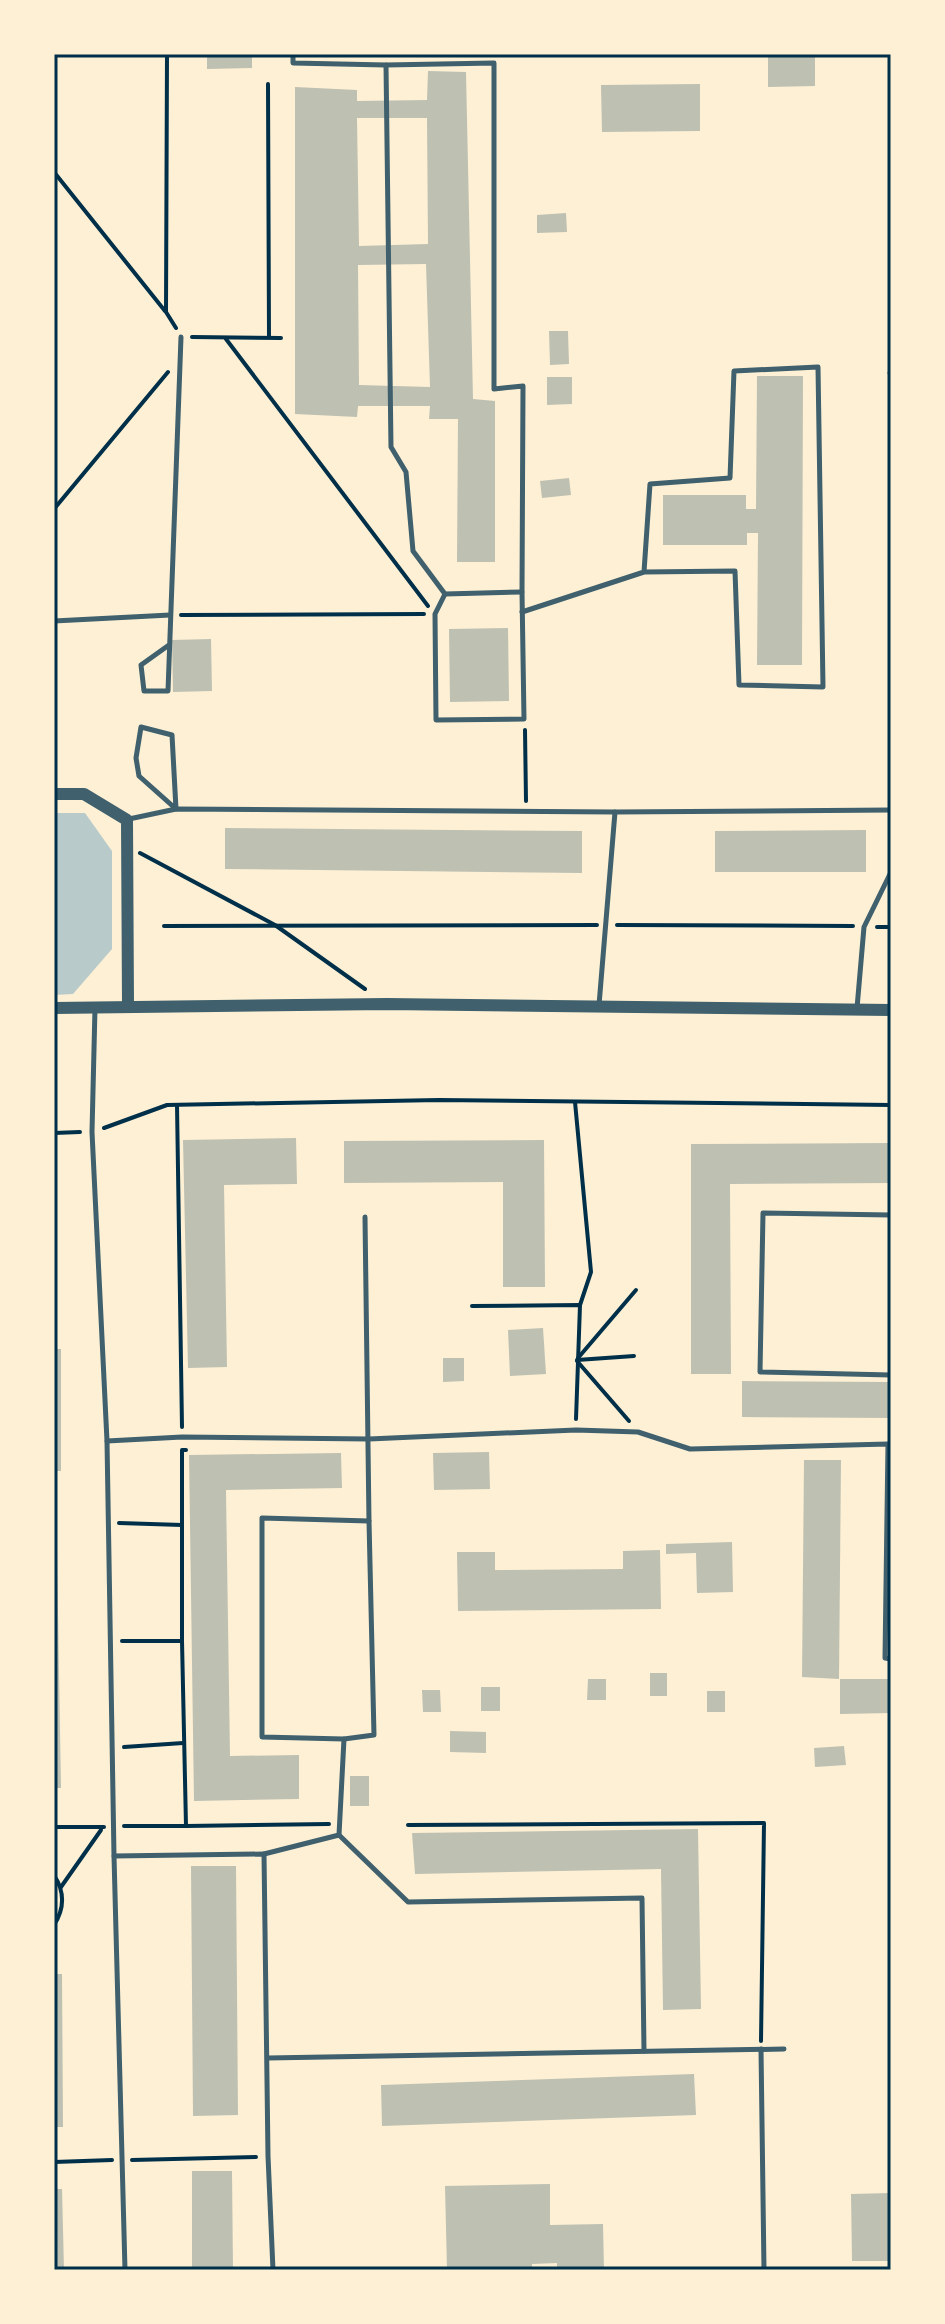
<svg xmlns="http://www.w3.org/2000/svg" width="945" height="2324" viewBox="0 0 945 2324" font-family="Arial,sans-serif">
  <style>
    .green { fill: #b9caca }
    .building { fill: #bec0b2; fill-rule: evenodd }
    .lines { fill: none; stroke-linecap: round; stroke-linejoin: round }
    .path { stroke: #003049; stroke-width: 4 }
    .service { stroke: #3f606c; stroke-width: 5 }
    .tertiary { stroke: #3f606c; stroke-width: 12 }
    .neatline { fill: none; stroke: #003049; stroke-width: 3 }
  </style>
  <rect width="100%" height="100%" fill="#fdf0d5"/>
  <!-- green -->
  <path class="green" d="M54,813H85L112,851V949L73,994L54,995Z"/>
  <!-- building -->
  <g class="building">
    <path d="M207,54H252V68L207,69Z"/>
    <path d="M768,54H815V86L768,87Z"/>
    <path d="M428,71L466,72L473,399L495,401V562H457L458,419H429L430,406H358L357,417L295,414V87L357,90V101L427,100ZM357,118H427L428,244L359,246ZM426,264L430,387L359,385L358,265Z"/>
    <path d="M700,84V131L602,132L601,85Z"/>
    <path d="M566,213L567,232L537,233V215Z"/>
    <path d="M549,331H568L569,364L550,365Z"/>
    <path d="M757,376H803L802,665H757L758,533H747V545H663V495H746V509H756Z"/>
    <path d="M547,377H572V404L547,405Z"/>
    <path d="M569,478L571,495L542,498L540,481Z"/>
    <path d="M508,628L509,701L450,702L449,629Z"/>
    <path d="M211,639L212,691L173,692L172,640Z"/>
    <path d="M225,828L582,831V873L225,869Z"/>
    <path d="M866,830V872H715V831Z"/>
    <path d="M296,1138L297,1184L224,1185L227,1367L188,1368L183,1140Z"/>
    <path d="M544,1140L545,1287H503V1182L344,1183V1141Z"/>
    <path d="M891,1143V1183L730,1184L731,1374H691V1144Z"/>
    <path d="M543,1328L546,1374L510,1376L508,1330Z"/>
    <rect x="54" y="1349" width="7" height="122"/>
    <path d="M443,1358H464V1381L443,1382Z"/>
    <path d="M742,1381L891,1382V1418L742,1417Z"/>
    <path d="M489,1452L490,1489L434,1490L433,1453Z"/>
    <path d="M341,1453L342,1488L226,1490L230,1756L299,1755V1799L194,1801L189,1455Z"/>
    <path d="M804,1460H841L839,1679L802,1677Z"/>
    <path d="M732,1542L733,1592L697,1593L696,1553L666,1554V1544Z"/>
    <path d="M660,1550L661,1609L458,1611L457,1552H495V1570L623,1569V1551Z"/>
    <path d="M54,1553H57L61,1788H54Z"/>
    <rect x="650" y="1673" width="17" height="23"/>
    <path d="M588,1679H606V1700H587Z"/>
    <path d="M840,1679H891V1713L840,1714Z"/>
    <rect x="481" y="1687" width="19" height="24"/>
    <path d="M422,1690H440L441,1712H423Z"/>
    <rect x="707" y="1691" width="18" height="21"/>
    <path d="M450,1731L486,1732V1753L450,1752Z"/>
    <path d="M844,1746L846,1765L815,1767L814,1748Z"/>
    <rect x="350" y="1776" width="19" height="30"/>
    <path d="M698,1829L701,2009L663,2010L661,1869L415,1874L412,1833Z"/>
    <path d="M191,1866H236L238,2115L193,2116Z"/>
    <path d="M54,1974H62L63,2127H54Z"/>
    <path d="M694,2074L696,2115L382,2126L381,2085Z"/>
    <path d="M192,2171H232L233,2270H192Z"/>
    <path d="M550,2184V2225L603,2224L604,2270H557V2263L532,2264V2270H447L445,2186Z"/>
    <path d="M54,2189H62L64,2270H54Z"/>
    <path d="M891,2193V2261H852L851,2194Z"/>
  </g>
  <g class="lines">
    <!-- path -->
    <g class="path">
      <path d="M167,54L166,312L176,328"/>
      <path d="M268,84L269,337"/>
      <path d="M54,172L165,311"/>
      <path d="M192,337L281,338"/>
      <path d="M226,339L428,606"/>
      <path d="M54,509L168,372"/>
      <path d="M181,615L424,614"/>
      <path d="M525,730L526,801"/>
      <path d="M140,853L275,925L365,989"/>
      <path d="M617,925L853,926"/>
      <path d="M164,926L597,925"/>
      <path d="M877,927H891"/>
      <path d="M575,1102L591,1272L580,1305"/>
      <path d="M177,1105L182,1427"/>
      <path d="M104,1128L167,1105L439,1100L891,1105"/>
      <path d="M54,1133L80,1132"/>
      <path d="M472,1306L580,1305L576,1419"/>
      <path d="M578,1358L636,1290"/>
      <path d="M577,1360L634,1356"/>
      <path d="M577,1361L629,1421"/>
      <path d="M186,1450H182V1641L186,1826L329,1824"/>
      <path d="M119,1523L182,1525"/>
      <path d="M122,1641H181"/>
      <path d="M124,1747L183,1743"/>
      <path d="M408,1825L764,1823L761,2041"/>
      <path d="M124,1826H186"/>
      <path d="M54,1827H104"/>
      <path d="M54,1875C65,1892 65,1908 54,1925"/>
      <path d="M61,1887L101,1830"/>
      <path d="M132,2160L256,2157"/>
      <path d="M54,2162L112,2160"/>
    </g>
    <!-- service -->
    <g class="service">
      <path d="M293,54V63L386,65L494,63V389L523,386L522,592L524,719L436,720L435,614L445,594"/>
      <path d="M386,65L391,447L406,472L413,551L445,594L522,592"/>
      <path d="M890,373H891"/>
      <path d="M522,612L644,572L735,571L739,685L823,687L818,367L734,371L730,478L650,484L644,572"/>
      <path d="M54,621L170,615"/>
      <path d="M169,645L141,665L144,691H168L181,337"/>
      <path d="M141,727L172,735L176,809L139,776L136,758Z"/>
      <path d="M129,819L176,809L615,812"/>
      <path d="M599,1005L615,812L891,810"/>
      <path d="M95,1008L92,1132L107,1441L114,1856L264,1854L268,2156L273,2270"/>
      <path d="M857,1008L864,927L891,872"/>
      <path d="M891,1215L763,1213L760,1372L891,1375"/>
      <path d="M107,1441L182,1437L369,1439L576,1430L638,1432L690,1449L888,1444L885,1658L891,1659"/>
      <path d="M344,1739L374,1735L369,1521"/>
      <path d="M339,1835L408,1902L642,1898L644,2051"/>
      <path d="M264,1854L339,1835L344,1739L262,1737V1518L369,1521L365,1217"/>
      <path d="M114,1856L125,2270"/>
      <path d="M761,2049L764,2270"/>
      <path d="M268,2058L784,2049"/>
    </g>
    <!-- tertiary -->
    <g class="tertiary">
      <path d="M54,794H84L127,820L128,1006"/>
      <path d="M54,1008L387,1004L891,1010"/>
    </g>
  </g>
  <!-- border -->
  <rect width="945" height="2324" fill="none" stroke="#fdf0d5" stroke-width="112"/>
  <rect x="56" y="56" width="833" height="2212" class="neatline"/>
</svg>
